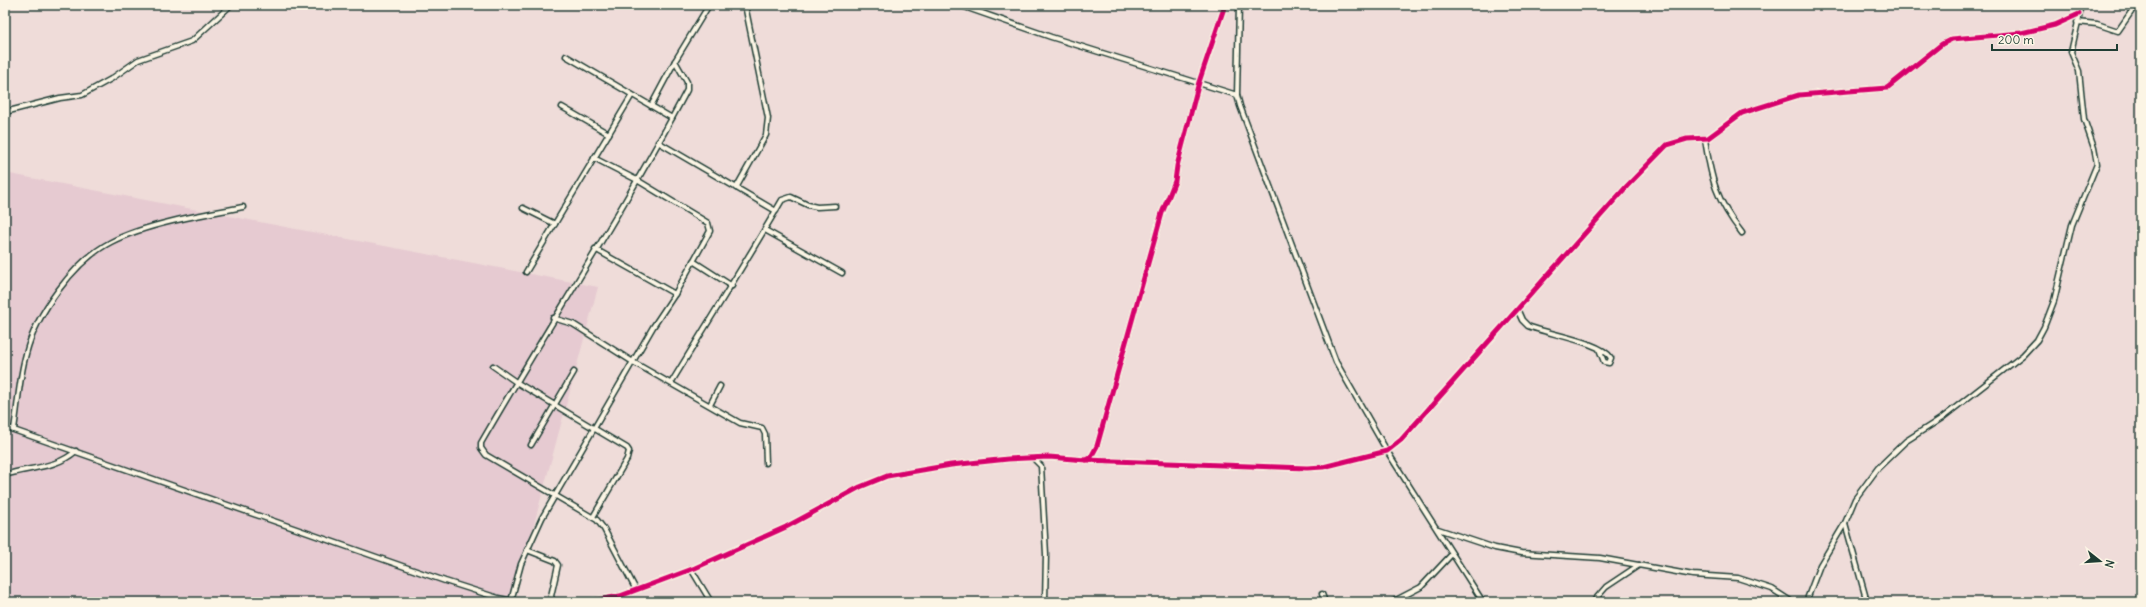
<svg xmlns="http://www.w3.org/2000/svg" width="2146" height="607" viewBox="0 0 2146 607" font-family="Delius,sans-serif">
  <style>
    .built { fill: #e6cad1 }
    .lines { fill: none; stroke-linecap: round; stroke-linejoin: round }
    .minor-casing { stroke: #1f3d34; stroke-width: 7 }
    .minor { stroke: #fcf5e5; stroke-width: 4 }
    .cycleway-casing { stroke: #fcf5e5; stroke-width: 8 }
    .cycleway { stroke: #d6006c; stroke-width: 5 }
  </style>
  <rect width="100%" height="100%" fill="#efdcd9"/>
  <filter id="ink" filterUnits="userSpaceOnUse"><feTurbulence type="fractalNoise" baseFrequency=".025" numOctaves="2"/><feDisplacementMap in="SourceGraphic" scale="8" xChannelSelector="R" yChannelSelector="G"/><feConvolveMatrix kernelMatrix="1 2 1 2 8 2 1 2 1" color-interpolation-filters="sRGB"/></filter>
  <g filter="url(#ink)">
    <!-- built -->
    <path class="built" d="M5,173L598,287L513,602H5Z"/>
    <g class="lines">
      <!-- minor casing -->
      <g class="minor-casing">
        <g id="minor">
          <path d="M959,5L1051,37L1237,95"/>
          <path d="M1239,5L1237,95L1240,106L1336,362L1387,451L1483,602"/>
          <path d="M2077,22L2097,24L2118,31L2136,5"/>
          <path d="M566,56L672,118"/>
          <path d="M651,106L675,61L709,5"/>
          <path d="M562,107L609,134"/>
          <path d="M5,112L60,98L82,95L111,79L138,60L192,41L231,5"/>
          <path d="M1705,139C1711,179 1716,200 1742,233"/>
          <path d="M658,142L776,211"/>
          <path d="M736,188L766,135L768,118L745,5"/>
          <path d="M523,208L555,224"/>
          <path d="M765,230L842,273"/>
          <path d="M595,249L675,294"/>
          <path d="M693,261L732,286"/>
          <path d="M526,272L632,95"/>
          <path d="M1518,311L1522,320L1528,326C1547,334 1602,342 1611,358L1609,363L1604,362L1599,349"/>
          <path d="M553,318L573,324L633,362L740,423L762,428L765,434L766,463"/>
          <path d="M493,366L516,382L627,448L629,451L627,459L593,517"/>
          <path d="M671,383C708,322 746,262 782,200L791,197L808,205L817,207L835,206"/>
          <path d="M710,405L720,386"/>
          <path d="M5,427L445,581L498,598L519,602"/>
          <path d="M14,429C18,404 19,379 26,354C36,314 74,261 111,242C146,224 204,214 243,207"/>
          <path d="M531,445L574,372"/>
          <path d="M1033,458L1041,466L1046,554L1045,602"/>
          <path d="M1086,460L1307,468L1323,467L1387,451L1401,440L1627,186L1667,145L1687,139L1708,138L1742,113L1799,95L1887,88L1942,44L1952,39L2021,33L2055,25L2079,14"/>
          <path d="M5,475C29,467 56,469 76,451"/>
          <path d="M1845,523L1867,602"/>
          <path d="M1438,529L1495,548L1521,553L1600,558L1693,575L1738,578L1772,589L1792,602"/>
          <path d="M527,550L555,561L558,565L551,596L553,602"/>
          <path d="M691,569L711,602"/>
          <path d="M636,590L604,529L597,520L486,455L481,448V443C549,325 624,210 687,90V82L675,61"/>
          <path d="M1322,594L1325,602"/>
          <path d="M620,596L623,602"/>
          <path d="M511,601L521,564L542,518L653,327L675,294L710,231L708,223L637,180L594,158"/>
          <path d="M587,602L620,596L695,568L786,527L860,487L887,476L951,465L1008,459L1049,457L1086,460L1091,457L1097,446L1162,213L1175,181L1177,166L1199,82L1225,5"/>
          <path d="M1392,602L1421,587L1452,554"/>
          <path d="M1593,602L1606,587L1639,565"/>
          <path d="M1806,602L1820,565L1845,523L1855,499L1878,468L1906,441L1942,418L2023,355L2037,340L2044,327L2054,301L2072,225L2097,164L2094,148L2084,119L2079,71L2071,52L2082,5"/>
        </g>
      </g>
      <!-- minor -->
      <use href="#minor" class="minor"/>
      <!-- cycleway casing -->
      <g class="cycleway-casing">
        <g id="cycleway">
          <path d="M1086,460L1307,468L1323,467L1387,451L1401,440L1627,186L1667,145L1687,139L1708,138L1742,113L1799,95L1887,88L1942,44L1952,39L2021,33L2055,25L2079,14"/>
          <path d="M587,602L620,596L695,568L786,527L860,487L887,476L951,465L1008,459L1049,457L1086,460L1091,457L1097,446L1162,213L1175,181L1177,166L1199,82L1225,5"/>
        </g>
      </g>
      <!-- cycleway -->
      <use href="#cycleway" class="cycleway"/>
    </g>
  </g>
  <!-- margin -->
  <rect width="2146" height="607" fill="none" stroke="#fcf5e5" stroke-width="20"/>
  <rect x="10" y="10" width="2126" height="587" fill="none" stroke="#1f3d34" stroke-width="1.5" filter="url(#ink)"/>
  <!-- north arrow -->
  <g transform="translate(2100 561) rotate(107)" stroke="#fcf5e5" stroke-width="3" paint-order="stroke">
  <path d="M0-3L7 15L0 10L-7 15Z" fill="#1f3d34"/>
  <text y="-6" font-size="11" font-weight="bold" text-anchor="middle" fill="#1f3d34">N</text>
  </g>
  <!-- scale -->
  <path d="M1992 44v6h125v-6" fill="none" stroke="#1f3d34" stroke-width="2"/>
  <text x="1998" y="44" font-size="12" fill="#1f3d34" stroke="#fcf5e5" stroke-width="3" paint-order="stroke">200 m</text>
</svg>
